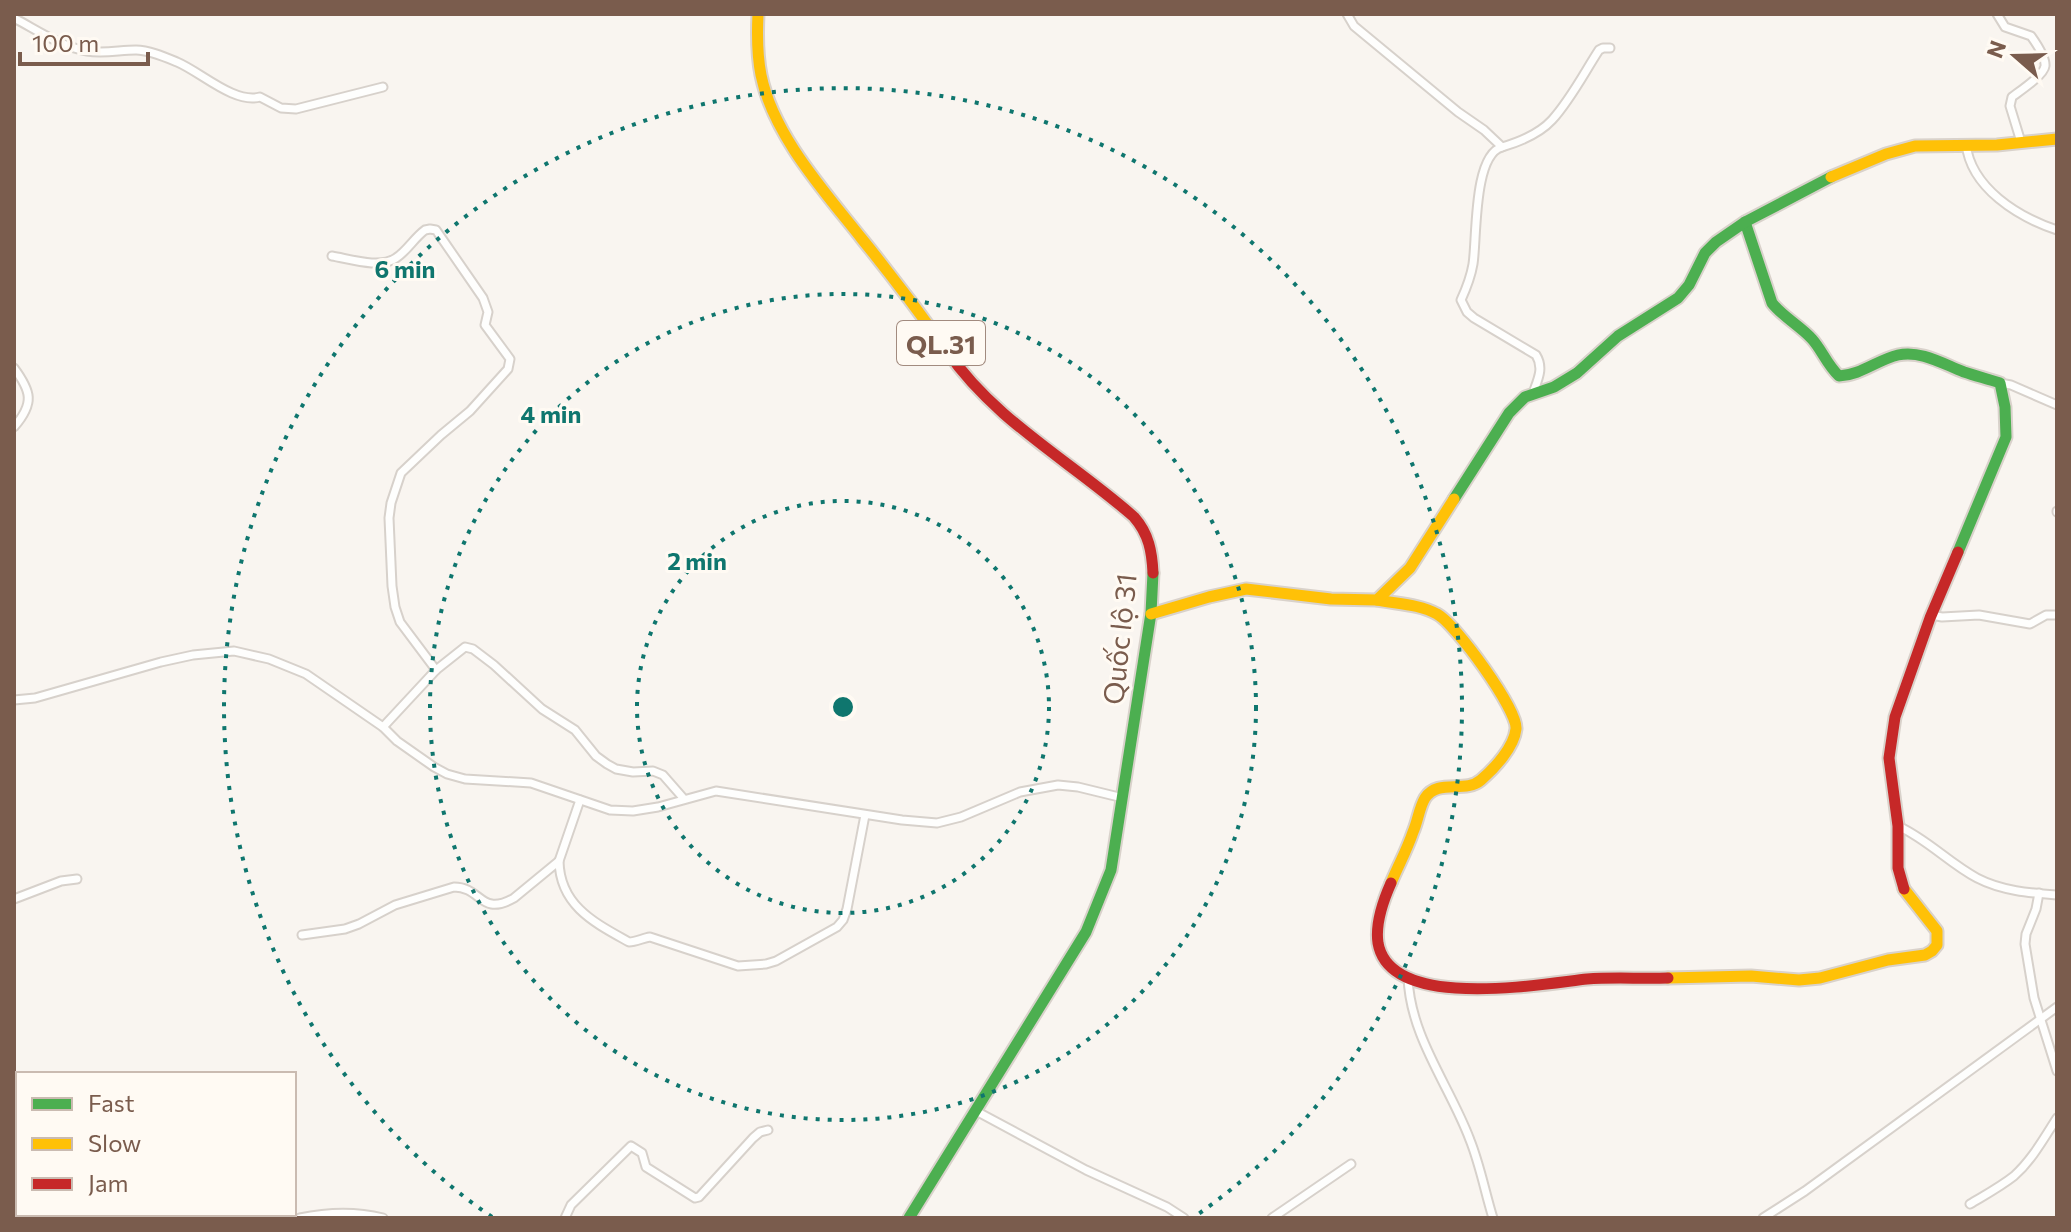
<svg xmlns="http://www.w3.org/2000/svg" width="2071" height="1232" viewBox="0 0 2071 1232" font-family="Commissioner,sans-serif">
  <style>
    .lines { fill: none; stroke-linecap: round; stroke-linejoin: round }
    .street-casing { stroke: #d7d1cb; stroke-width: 11 }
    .fast-casing { stroke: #d9d2cb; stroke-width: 15 }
    .slow-casing { stroke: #d9d2cb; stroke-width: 15 }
    .jam-casing { stroke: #d9d2cb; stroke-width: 15 }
    .street { stroke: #fefefd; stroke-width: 7 }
    .fast { stroke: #4caf50; stroke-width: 11 }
    .slow { stroke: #ffc107; stroke-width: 11 }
    .jam { stroke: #c62828; stroke-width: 11 }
    .ring { fill: none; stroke: #0f766e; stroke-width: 4; stroke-dasharray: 4 8 }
    .labels { text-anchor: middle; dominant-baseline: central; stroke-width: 6; stroke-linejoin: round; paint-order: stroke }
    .shield { fill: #fffaf3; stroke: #a28b7f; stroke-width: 2 }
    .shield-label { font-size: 26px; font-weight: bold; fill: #7a5c4d }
    .street-label { font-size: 28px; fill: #7a5c4d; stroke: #fffaf3 }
    .centre { fill: #0f766e; stroke: #fffaf3; stroke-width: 4 }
    .ring-label { font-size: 24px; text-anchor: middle; font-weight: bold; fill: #0f766e; stroke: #fffaf3; stroke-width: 6; stroke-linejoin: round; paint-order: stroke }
  </style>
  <rect width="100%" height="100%" fill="#f9f5f0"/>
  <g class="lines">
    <!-- street casing -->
    <g class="street-casing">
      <g id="street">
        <path d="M1347,14L1354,26L1458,112L1484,130L1502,147C1473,155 1477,239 1473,264C1471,276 1466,289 1461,300L1467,312L1474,318L1536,355C1544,368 1538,379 1533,393"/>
        <path d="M1997,14L2005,27L2031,36C2036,43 2046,57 2045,66C2044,75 2020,91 2012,97L2010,106L2021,142"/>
        <path d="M14,18C37,30 61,47 87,51C103,54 120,50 136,50C149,50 165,57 177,62C201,72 234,104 260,97L281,108L296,109L383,87"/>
        <path d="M1966,144C1971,188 2018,217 2057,230"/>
        <path d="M1502,147C1519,142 1540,133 1552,120C1571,99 1584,73 1599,50L1603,48H1610"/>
        <path d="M332,256C350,259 380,269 396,258C407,251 414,238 425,230L430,229L436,230L483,298L488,312L485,325L510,359L508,369L470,411L441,435L401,473L391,503L389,518L392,586L395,607L400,622L436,670L383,727"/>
        <path d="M14,368C31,391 35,403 14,427"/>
        <path d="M2000,383L2011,385L2057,405"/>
        <path d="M2057,512V511"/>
        <path d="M1931,615L1942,617L1979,615L2030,624L2046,615H2057"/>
        <path d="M436,670L465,647L473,649L494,665L542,709L575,730L596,756L607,764L616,769L633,772L653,771L663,775L684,799"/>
        <path d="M14,700L35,698L161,662L193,655L234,651L269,659L306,674L383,727L397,741L434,767L447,774L465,779L531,783L610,810L633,811L658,807L716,791L902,820L937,823L961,817L1020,792L1058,785L1078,787L1123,798"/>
        <path d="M580,800L559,861C560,906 595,923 629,942C636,942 643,938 650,937L738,966L766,964L776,961L837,927L843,920L847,909L865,815"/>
        <path d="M1898,826C1927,839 1949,863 1977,878C2002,891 2030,893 2057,895"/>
        <path d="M2039,893L2036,909L2026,934L2025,944L2034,998L2057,1071"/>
        <path d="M14,899L61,881L77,879"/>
        <path d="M302,935L345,929L359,924L395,905L454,887C482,887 480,917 514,898L559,861"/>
        <path d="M1408,977C1410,1037 1450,1086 1470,1140C1480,1165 1485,1192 1493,1218"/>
        <path d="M976,1111L1086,1170L1167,1207L1184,1218"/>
        <path d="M14,1166L18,1170"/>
        <path d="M1970,1204C1985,1195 2000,1187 2014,1176C2032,1160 2044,1138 2057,1118"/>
        <path d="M60,1214L65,1218"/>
        <path d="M300,1218C328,1212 355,1211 383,1218"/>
        <path d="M565,1218L571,1205L631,1146L642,1153L646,1167L695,1198L699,1197L753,1138L760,1132L768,1130"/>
        <path d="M1272,1218L1351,1164"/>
        <path d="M1763,1218L1805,1191L2057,1007"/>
      </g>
    </g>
    <!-- fast casing -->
    <g class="fast-casing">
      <g id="fast">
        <path d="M1745,222L1772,303C1783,317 1799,325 1812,339C1822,350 1827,365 1839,376C1861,375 1877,360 1898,355C1921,350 1943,364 1964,372C1976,376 1988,379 2000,383L2005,407L2006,437L1958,552"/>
        <path d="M1454,499L1509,413L1525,397L1554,387L1577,373L1618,336L1678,298L1689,285L1705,253L1716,242L1745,222L1831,177"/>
        <path d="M909,1218L1086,932L1111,870L1151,613L1153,573"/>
      </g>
    </g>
    <!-- slow casing -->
    <g class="slow-casing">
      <g id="slow">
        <path d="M758,14C757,34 757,55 761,75C773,135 825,192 862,239C892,276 920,313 947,351"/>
        <path d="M1831,177L1886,154L1915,146L1997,145L2057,139"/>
        <path d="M1377,600C1397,604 1419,604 1437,614C1455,623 1518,710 1516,729C1514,747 1495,768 1481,780C1465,794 1438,778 1425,798C1419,808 1418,821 1413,832C1407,850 1398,866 1391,883"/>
        <path d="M1151,614L1209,597L1246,589L1331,599L1377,600L1410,568L1454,499"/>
        <path d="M1668,978L1751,976L1799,980L1820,978L1888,960L1925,955L1932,951L1937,945V931L1904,889"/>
      </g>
    </g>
    <!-- jam casing -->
    <g class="jam-casing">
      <g id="jam">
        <path d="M947,351C995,421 1072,462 1134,517C1149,534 1152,552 1153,573"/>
        <path d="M1391,883C1383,901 1375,923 1378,943C1390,1012 1541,984 1587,979C1614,977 1641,979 1668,978"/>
        <path d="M1904,889L1898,868V826L1889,758L1895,717L1930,618L1958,552"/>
      </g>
    </g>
    <!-- street -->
    <use href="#street" class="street"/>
    <!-- fast -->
    <use href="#fast" class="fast"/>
    <!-- slow -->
    <use href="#slow" class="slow"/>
    <!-- jam -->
    <use href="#jam" class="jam"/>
  </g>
  <!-- distance rings -->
  <g class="ring">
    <circle cx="843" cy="707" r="206"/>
    <circle cx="843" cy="707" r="413"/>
    <path d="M492 1217A619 619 0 1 1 1194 1217"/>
  </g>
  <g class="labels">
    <!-- shield labels -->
    <rect class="shield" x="897" y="321" width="88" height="44" rx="6"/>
    <g class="shield-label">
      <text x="941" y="343">QL.31</text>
    </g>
    <!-- street labels -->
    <g class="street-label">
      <text transform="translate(1119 639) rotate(-84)">Quốc lộ 31</text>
    </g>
  </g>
  <circle cx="843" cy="707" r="12" class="centre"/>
  <g class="ring-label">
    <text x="405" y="278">6 min</text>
    <text x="551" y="423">4 min</text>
    <text x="697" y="570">2 min</text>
  </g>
  <!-- border -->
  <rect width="2071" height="1232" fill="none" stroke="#7a5c4d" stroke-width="32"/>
  <!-- legend -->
  <rect x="16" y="1072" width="280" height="144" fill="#fffaf3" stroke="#cabbb1" stroke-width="2"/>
  <rect x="32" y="1098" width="40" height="12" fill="#4caf50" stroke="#cabbb1" stroke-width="2"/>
  <text x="88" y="1112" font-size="24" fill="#7a5c4d">Fast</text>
  <rect x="32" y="1138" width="40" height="12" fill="#ffc107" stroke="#cabbb1" stroke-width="2"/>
  <text x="88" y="1152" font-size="24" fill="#7a5c4d">Slow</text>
  <rect x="32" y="1178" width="40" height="12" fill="#c62828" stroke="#cabbb1" stroke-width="2"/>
  <text x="88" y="1192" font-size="24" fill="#7a5c4d">Jam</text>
  <!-- north arrow -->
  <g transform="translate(2015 56) rotate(290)" stroke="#fffaf3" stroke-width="6" paint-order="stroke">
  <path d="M0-6L14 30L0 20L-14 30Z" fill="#7a5c4d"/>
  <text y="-12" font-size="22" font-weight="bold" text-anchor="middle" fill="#7a5c4d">N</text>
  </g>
  <!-- scale -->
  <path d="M20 52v12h128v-12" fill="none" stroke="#7a5c4d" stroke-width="4"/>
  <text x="32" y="52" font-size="24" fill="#7a5c4d" stroke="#fffaf3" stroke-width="6" paint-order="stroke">100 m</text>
</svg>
